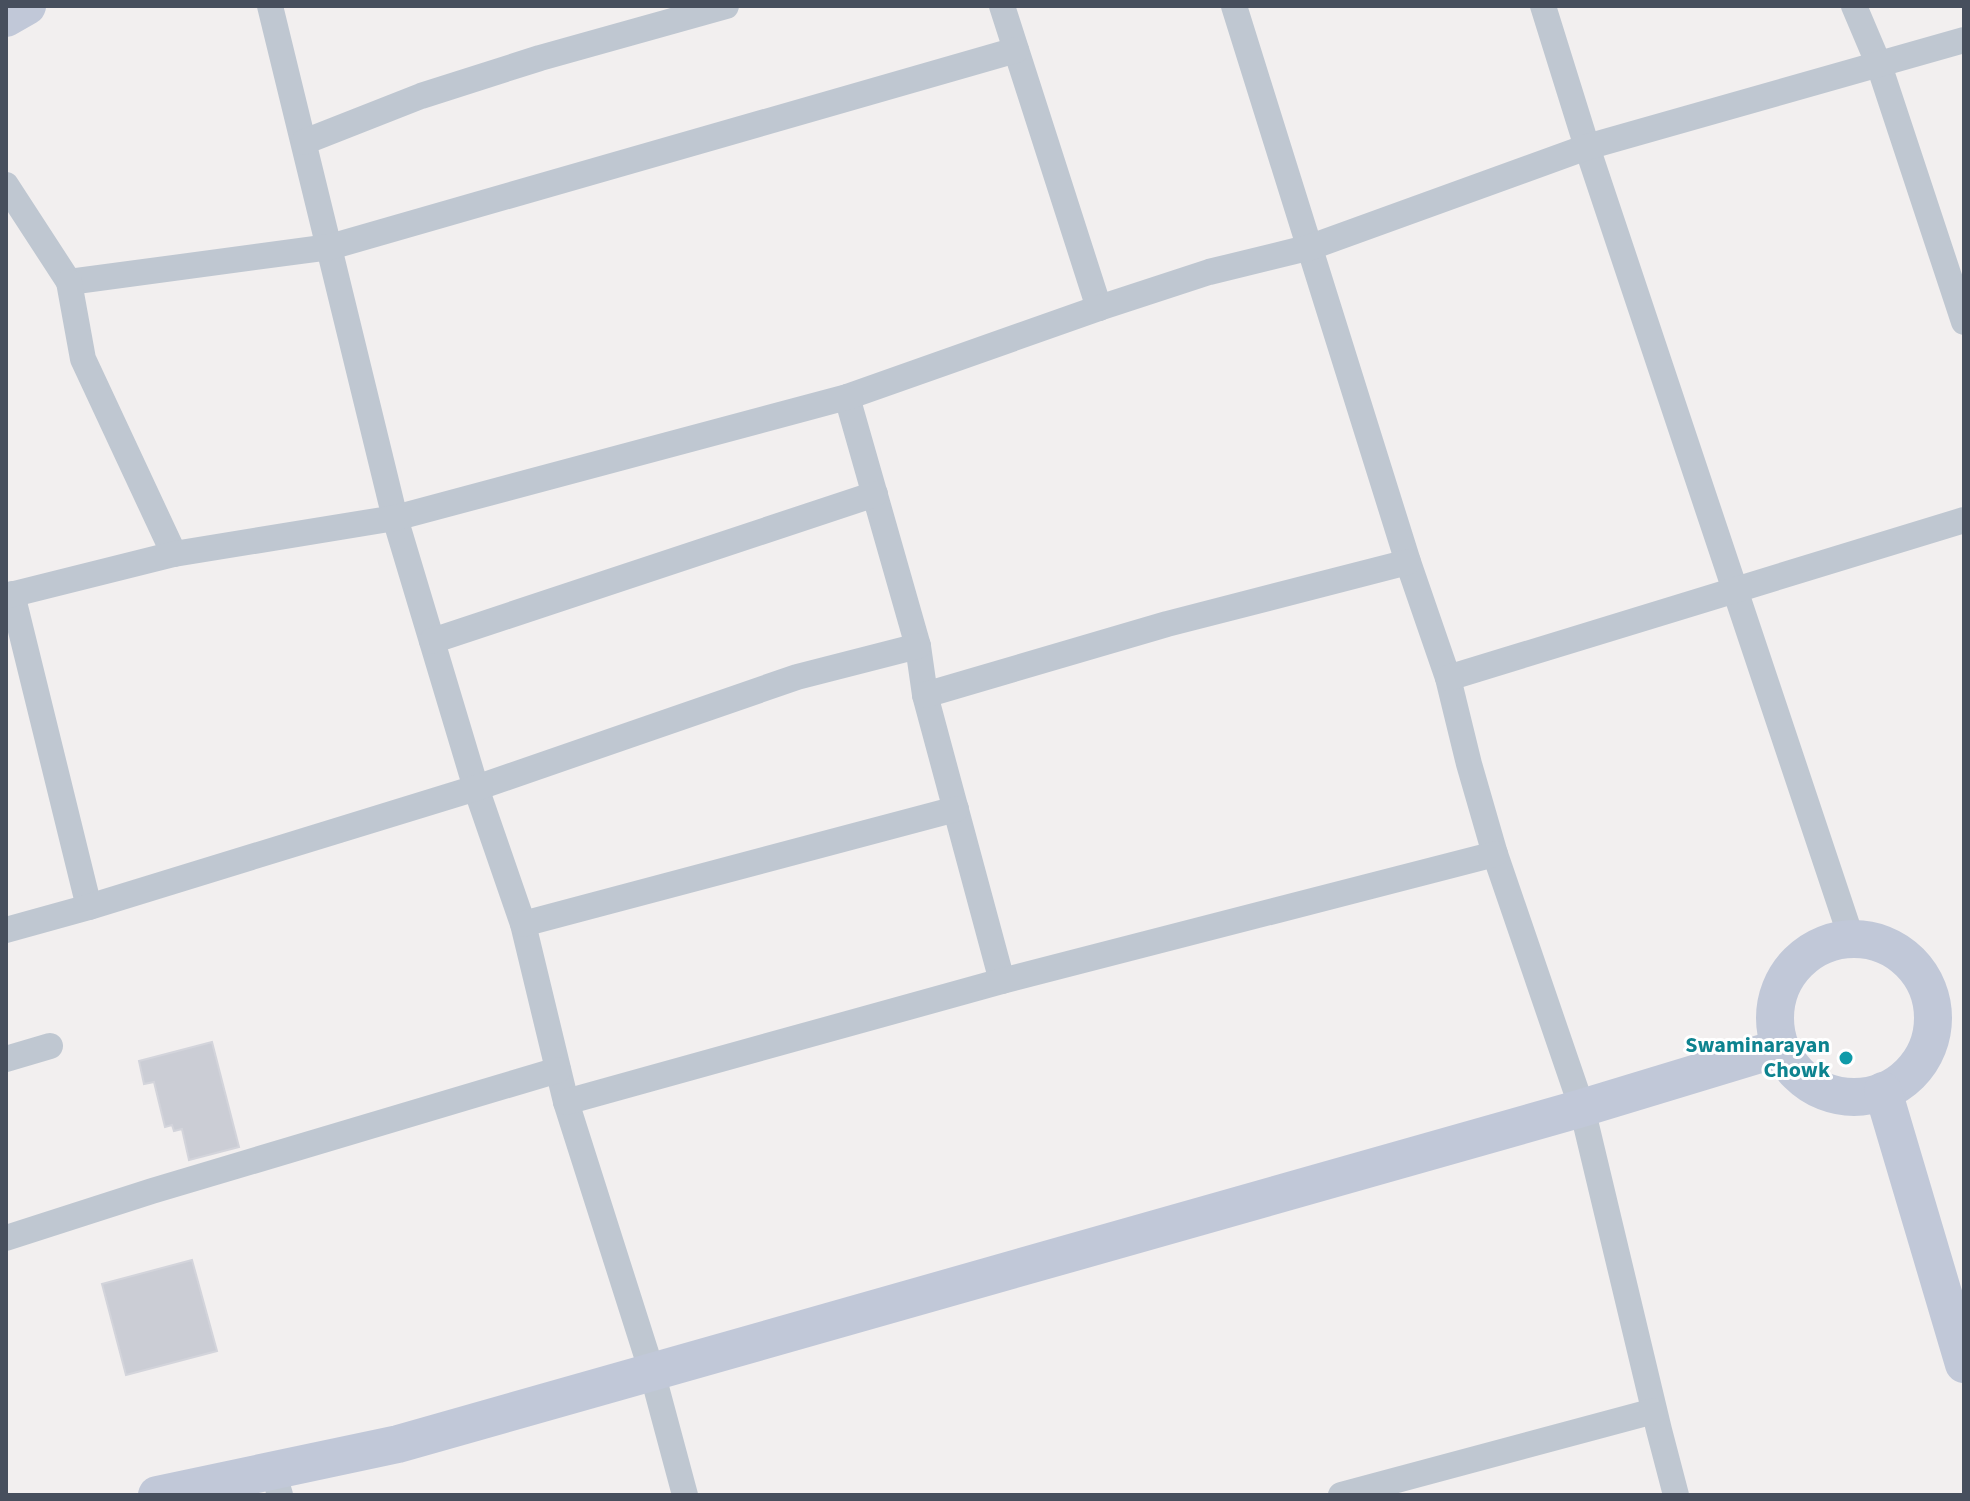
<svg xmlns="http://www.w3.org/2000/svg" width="1970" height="1501" viewBox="0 0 1970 1501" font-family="'Source Sans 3',sans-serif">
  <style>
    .building { fill: #cbcdd5; stroke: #d3d4db; stroke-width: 2 }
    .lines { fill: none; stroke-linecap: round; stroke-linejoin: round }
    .street { stroke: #bfc7d1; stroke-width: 26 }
    .secondary { stroke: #c1c8d8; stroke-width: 38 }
    .culture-dot { fill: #0f9aa8; stroke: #fff; stroke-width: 3 }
    .labels { text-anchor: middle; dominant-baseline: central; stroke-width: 6; stroke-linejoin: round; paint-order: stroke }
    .culture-label { font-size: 22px; font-weight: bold; fill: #0d838f; stroke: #fff; text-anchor: end }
  </style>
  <rect width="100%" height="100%" fill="#f2efef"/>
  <!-- building -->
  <g class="building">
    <path d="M212,1042L239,1147L189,1160L182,1129L174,1131L172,1125L165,1127L154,1082L144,1084L139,1061Z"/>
    <path d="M192,1260L217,1351L126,1375L102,1284Z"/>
  </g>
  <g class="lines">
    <!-- street -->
    <g class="street">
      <path d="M270,6L395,518L476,788L523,924L566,1102L652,1372L685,1495"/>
      <path d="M1002,6L1099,308"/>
      <path d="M1234,6L1408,562L1448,678L1469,764L1495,854L1582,1108L1659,1430L1676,1495"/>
      <path d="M1543,6L1587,147L1851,937"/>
      <path d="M1854,6L1879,65L1964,322"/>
      <path d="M304,142L421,96L540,58L726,6"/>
      <path d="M6,185L69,282L330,247L1016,50"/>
      <path d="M69,282L83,359L174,554"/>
      <path d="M847,397L918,646L925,695L1002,981"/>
      <path d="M12,594L89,907"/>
      <path d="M6,596L174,554L395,518L847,397L1099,308L1209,272L1311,247L1587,147L1964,40"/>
      <path d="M432,641L875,494"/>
      <path d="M1448,678L1964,520"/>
      <path d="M925,695L1167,624L1408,562"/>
      <path d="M523,924L956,809"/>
      <path d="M6,930L89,907L476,788L797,677L918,646"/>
      <path d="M6,1059L50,1046"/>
      <path d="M566,1102L1002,981L1495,854"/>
      <path d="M6,1238L152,1191L558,1070"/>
      <path d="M273,1471L280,1495"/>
      <path d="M1341,1495L1654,1411"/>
    </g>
    <!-- secondary -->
    <g class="secondary">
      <path d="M6,18L27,6"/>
      <circle cx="1854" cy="1018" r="79"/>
      <path d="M1883,1091L1964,1364"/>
      <path d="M157,1495L398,1444L1582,1108L1780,1048"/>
    </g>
  </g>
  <!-- markers -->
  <circle class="culture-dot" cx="1846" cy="1058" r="8"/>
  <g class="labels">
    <!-- culture labels -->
    <g class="culture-label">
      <text x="1830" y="1045">Swaminarayan<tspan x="1830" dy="25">Chowk</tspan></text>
    </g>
  </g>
  <!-- border -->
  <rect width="1970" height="1501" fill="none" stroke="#474f5d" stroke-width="16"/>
</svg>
